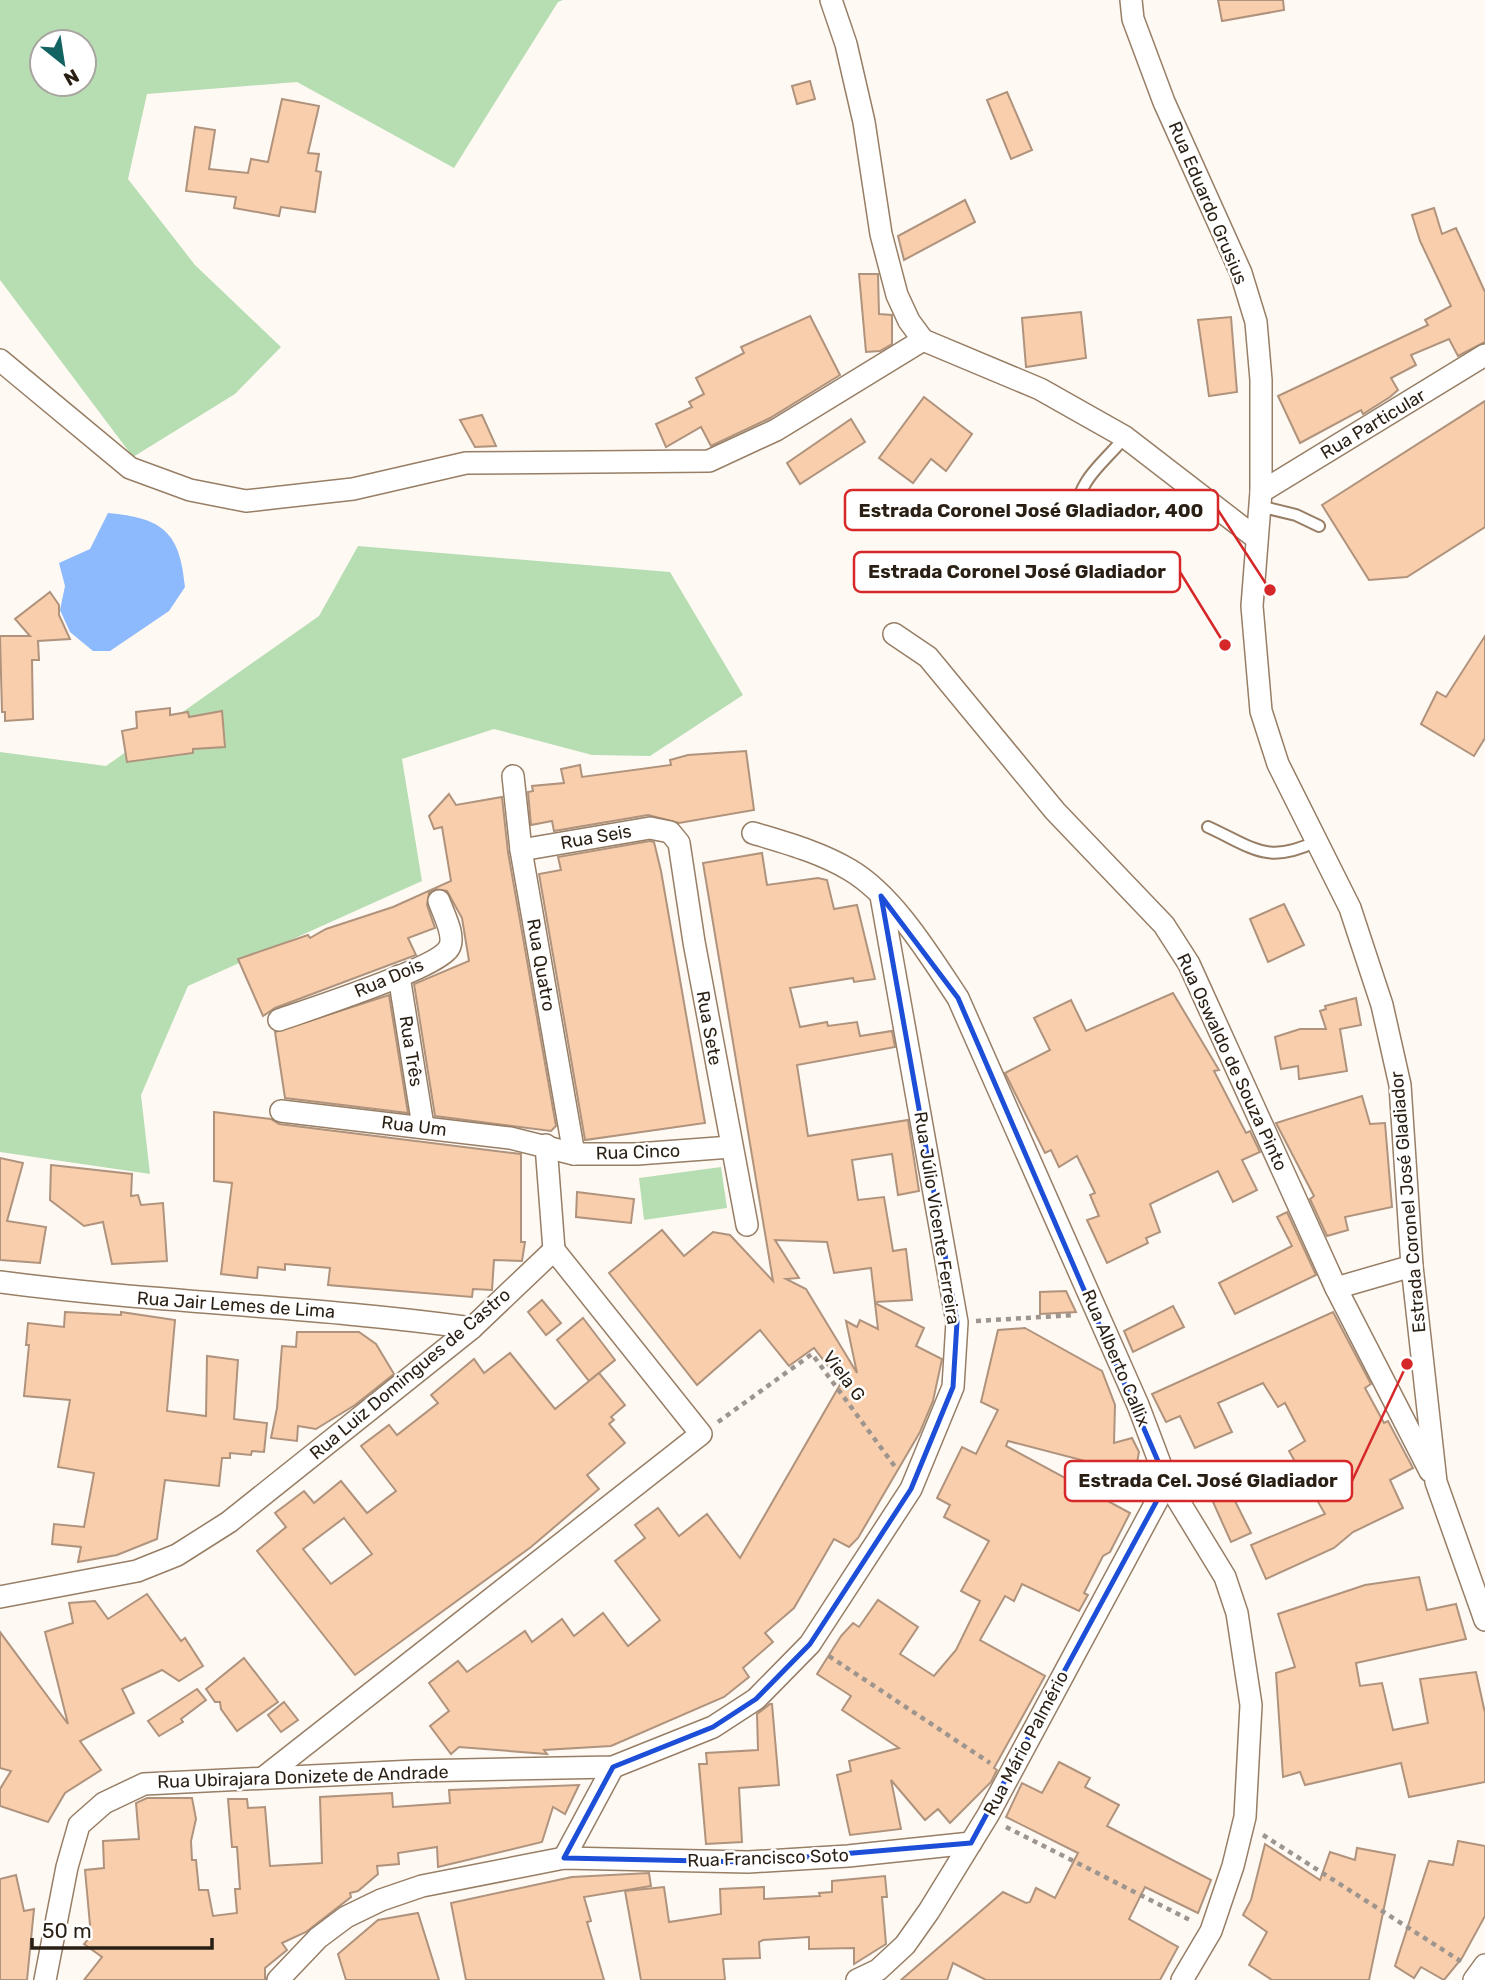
<svg xmlns="http://www.w3.org/2000/svg" width="1485" height="1980" viewBox="0 0 1485 1980" font-family="Rubik,sans-serif">
  <style>
    .green { fill: #b7deb2; fill-rule: evenodd }
    .water { fill: #8db9fd }
    .building { fill: #f8cead; stroke: #b0937c; stroke-width: 2; fill-rule: evenodd }
    .lines { fill: none; stroke-linecap: round; stroke-linejoin: round }
    .lane-casing { stroke: #977e65; stroke-width: 14 }
    .street-casing { stroke: #977e65; stroke-width: 24 }
    .path { stroke: #9d958e; stroke-width: 4.5; stroke-dasharray: 5 5; stroke-linecap: butt }
    .lane { stroke: #fff; stroke-width: 10 }
    .street { stroke: #fff; stroke-width: 21 }
    .marked { fill: none; stroke: #1d4ed8; stroke-width: 5; stroke-linejoin: round }
    .labels { text-anchor: middle; dominant-baseline: central; stroke-width: 5; stroke-linejoin: round; paint-order: stroke }
    .street-label { font-size: 18px; fill: #291f14; stroke: #fff }
    .leader { fill: none; stroke: #d62828; stroke-width: 2.5 }
    .callout-dot { fill: #d62828; stroke: #fff; stroke-width: 2.5 }
    .callout { fill: #fff; stroke: #d62828; stroke-width: 2.5 }
    .callout-label { font-size: 19px; text-anchor: middle; font-weight: bold; fill: #291f14 }
  </style>
  <rect width="100%" height="100%" fill="#fff9f4"/>
  <!-- green -->
  <g class="green">
    <path d="M0,0H563L558,2L454,168L297,82L147,94L128,179L195,265L281,347L235,394L133,457L0,280ZM42,42H84V84H42Z"/>
    <path d="M358,546L670,572L743,695L650,756L592,755L494,729L402,759L422,881L188,986L141,1095L150,1174L0,1152V752L106,766L319,616Z"/>
    <path d="M721,1167L727,1208L644,1220L639,1178Z"/>
  </g>
  <!-- water -->
  <path class="water" d="M108,513C163,518 180,532 185,587L169,611L110,651H93L70,632L60,610L65,586L59,563L90,549Z"/>
  <!-- building -->
  <g class="building">
    <path d="M1218,0H1283L1284,10L1222,21Z"/>
    <path d="M810,81L815,99L797,104L792,86Z"/>
    <path d="M1007,92L1032,150L1011,159L987,100Z"/>
    <path d="M282,99L319,106L308,153L319,154L316,171L321,172L315,212L281,207L279,216L234,208L236,197L186,191L195,127L215,130L209,169L248,173L251,159L268,162Z"/>
    <path d="M965,200L975,222L904,260L898,236Z"/>
    <path d="M1434,208L1442,234L1456,228L1485,292V342L1458,356L1449,339L1411,355L1416,365L1391,378L1398,390L1390,397L1363,414L1361,410L1300,443L1278,396L1428,325L1425,320L1451,306L1420,241L1412,215Z"/>
    <path d="M859,274H878L879,314L892,315V344L880,351L866,352Z"/>
    <path d="M1081,312L1086,358L1026,367L1022,318Z"/>
    <path d="M810,316L840,375L770,418L711,446L701,427L666,447L656,424L692,407L689,402L704,394L696,378L744,353L741,347Z"/>
    <path d="M1231,317L1237,392L1209,396L1198,320Z"/>
    <path d="M924,397L972,434L946,471L931,459L913,483L879,458Z"/>
    <path d="M1485,401V527L1407,577L1369,580L1322,505Z"/>
    <path d="M482,415L496,446L475,447L460,420Z"/>
    <path d="M851,419L865,442L800,484L787,463Z"/>
    <path d="M50,592L59,605V615L70,639L38,641L39,660H32L33,719L5,721V712H2L0,636H30L15,619Z"/>
    <path d="M1485,636V738L1474,756L1421,724L1437,692L1446,697Z"/>
    <path d="M170,708V715L188,712L189,717L222,711L225,747L193,749V753L127,762L122,731L137,728L136,712Z"/>
    <path d="M746,751L754,810L679,823L648,815L554,831L552,821L531,825L528,792L533,791L532,786L564,783L561,769L580,765L582,777L671,765L670,760L688,755Z"/>
    <path d="M449,794L456,805L502,797L508,852L556,1126L551,1131L435,1116L414,984L469,961L462,918L447,891L435,889L429,893L427,905L435,928L408,938L416,955L275,1008L263,1016L238,959L308,935L310,938L326,929L393,907L451,881L442,827L434,829L429,816Z"/>
    <path d="M650,841L654,842L661,871L705,1123L585,1140L539,874L561,870L558,857Z"/>
    <path d="M762,853L767,885L818,878L827,880L834,909L857,905L875,979L854,982L853,978L790,988L800,1027L827,1022L828,1026L857,1022L860,1036L892,1031L895,1047L797,1065L808,1136L908,1120L919,1191L898,1195L892,1154L852,1160L858,1200L884,1197L893,1251L906,1249L912,1300L875,1302L871,1268L834,1273L827,1242L775,1240L799,1278L786,1279L806,1289L857,1373L846,1321L857,1327L860,1320L878,1329L875,1303L924,1328L916,1346L942,1359L933,1401L920,1432L858,1538L849,1547L834,1539L794,1608L765,1633L773,1642L743,1668L749,1677L724,1697L611,1746L544,1750L547,1754L459,1747L451,1754L430,1726L449,1711L429,1683L458,1661L467,1672L525,1631L532,1642L562,1619L574,1636L603,1613L628,1646L660,1620L615,1561L645,1538L635,1525L658,1508L679,1536L707,1514L740,1558L841,1383L814,1348L789,1366L760,1330L697,1385L609,1273L662,1230L684,1256L713,1232L730,1235L773,1281L703,863Z"/>
    <path d="M1284,904L1304,945L1268,962L1250,919Z"/>
    <path d="M1173,993L1219,1070L1214,1071L1246,1133L1250,1131L1260,1152L1242,1160L1257,1190L1233,1202L1218,1171L1150,1204L1160,1232L1146,1238L1148,1243L1107,1263L1087,1220L1099,1216L1090,1195L1095,1193L1077,1156L1059,1167L1051,1150L1045,1153L1005,1073L1050,1050L1034,1018L1071,1000L1086,1031Z"/>
    <path d="M389,995L408,1113L285,1098L275,1032Z"/>
    <path d="M1356,998L1361,1025L1340,1029L1347,1071L1299,1079L1298,1066L1281,1069L1275,1037L1300,1029H1326L1320,1011L1326,1009L1325,1006Z"/>
    <path d="M1362,1096L1370,1124L1385,1123L1392,1207L1345,1217L1348,1230L1327,1236L1310,1199L1314,1196L1276,1123Z"/>
    <path d="M214,1112L271,1119L279,1124L521,1154V1242H525L522,1261L494,1260L492,1290L473,1289L472,1297L328,1285L330,1268L285,1264V1270L258,1267L257,1278L221,1274L232,1183L214,1181Z"/>
    <path d="M0,1158L23,1163L7,1221L46,1227L40,1263L0,1260Z"/>
    <path d="M51,1165L132,1174L131,1196L138,1195L141,1205L163,1203L167,1261L112,1264L103,1222L84,1226L50,1200Z"/>
    <path d="M577,1192L634,1199L631,1223L576,1217Z"/>
    <path d="M1287,1212L1316,1275L1235,1314L1219,1283L1292,1246L1277,1217Z"/>
    <path d="M1066,1291L1076,1312L1040,1314V1292Z"/>
    <path d="M542,1300L561,1323L546,1335L528,1312Z"/>
    <path d="M1173,1306L1184,1327L1133,1352L1124,1331Z"/>
    <path d="M65,1312L121,1315V1312L175,1320L167,1411L206,1416L207,1356L238,1360L234,1419L267,1423L264,1452L252,1451L251,1455L230,1453V1458H222L219,1486L165,1480L157,1539L117,1555L78,1562L81,1547L52,1544L54,1524L84,1527L94,1473L58,1467L70,1400L24,1396L29,1345H26L28,1323L64,1327Z"/>
    <path d="M1333,1312L1371,1384L1365,1388L1384,1423L1388,1421L1413,1468L1390,1480L1403,1508L1353,1532L1334,1548L1266,1579L1251,1545L1325,1514L1289,1451L1305,1441L1285,1403L1278,1407L1263,1383L1218,1403L1232,1432L1195,1448L1180,1416L1166,1422L1152,1394Z"/>
    <path d="M583,1318L615,1360L589,1381L557,1340Z"/>
    <path d="M1025,1328L1102,1371L1115,1405L1114,1443L1132,1438L1139,1452L1135,1474L1008,1441L1006,1446L1130,1513L1110,1552L1103,1556L1084,1593L1088,1595L1079,1611L1022,1584L1014,1601L1005,1596L980,1640L1045,1676L994,1768L997,1770L991,1782L950,1823L938,1809L925,1820L891,1780L901,1829L850,1835L837,1775L851,1771L849,1761L899,1748L842,1710L851,1696L817,1674L841,1636L853,1623L859,1627L878,1600L918,1627L900,1654L934,1676L956,1650L980,1601L961,1591L989,1541L944,1517L950,1505L937,1498L962,1447L976,1454L998,1410L981,1402L998,1330Z"/>
    <path d="M297,1332H359L376,1344L394,1374L355,1405L316,1429L298,1426L297,1441L271,1438L277,1408L282,1346L296,1347Z"/>
    <path d="M510,1353L555,1409L599,1373L625,1405L611,1417L614,1420L609,1424L625,1443L587,1475L599,1489L531,1547L355,1675L257,1551L286,1527L275,1513L304,1491L314,1503L341,1481L367,1513L396,1491L361,1446L389,1425L397,1435L438,1403L431,1395L474,1359L484,1373ZM344,1518L372,1554L331,1584L303,1549Z"/>
    <path d="M1231,1493L1251,1533L1231,1542L1213,1502Z"/>
    <path d="M1419,1577L1427,1610L1456,1604L1466,1639L1356,1663L1360,1686L1382,1683L1393,1730L1428,1723L1420,1679L1476,1672L1485,1713V1782L1409,1797L1401,1763L1305,1785L1300,1772L1283,1777L1276,1673L1295,1667L1278,1614L1365,1585Z"/>
    <path d="M147,1594L181,1641L185,1638L203,1666L179,1681L162,1670L122,1689L134,1713L80,1741L101,1770L65,1793L48,1822L0,1806V1789L11,1771L0,1768V1632L68,1724L45,1632L73,1623L69,1603L95,1601L108,1619Z"/>
    <path d="M244,1658L278,1702L237,1731L221,1709L220,1702H215L206,1689Z"/>
    <path d="M197,1689L206,1700L181,1719L183,1722L159,1736L148,1721Z"/>
    <path d="M284,1702L298,1720L281,1732L268,1715Z"/>
    <path d="M770,1704H772L779,1785L739,1788L742,1842L706,1844L699,1764H707L706,1753L758,1750L757,1714Z"/>
    <path d="M1059,1762L1090,1778L1085,1787L1119,1805L1107,1826L1211,1880L1198,1913L1145,1887L1129,1919L1178,1947L1160,1980H986L953,1963L947,1980H901L1003,1892L1026,1903L1030,1902L1036,1888L1055,1898L1078,1853L1006,1817L1022,1783L1042,1793Z"/>
    <path d="M579,1785L565,1814L553,1807L542,1842L438,1867L437,1847L398,1853L399,1864L377,1866L378,1874L358,1891L350,1893L351,1897L306,1932L282,1943L287,1950L265,1968V1980H84L102,1957L84,1944L91,1936L85,1870L104,1868L103,1841L139,1839L136,1803L147,1798H192L196,1819L191,1841L192,1860H196L199,1890H208L213,1916L237,1913L235,1889H240L237,1847H232L228,1799H247L248,1808L265,1807L270,1866L322,1863L320,1797L392,1793L393,1807L450,1803L449,1790Z"/>
    <path d="M1458,1841L1485,1846V1916L1462,1958L1444,1980L1421,1967L1414,1978L1395,1966L1429,1861L1453,1865Z"/>
    <path d="M1265,1844L1320,1880L1330,1852L1355,1860L1357,1848L1395,1855L1369,1980H1272L1249,1965L1267,1932L1243,1915L1251,1900Z"/>
    <path d="M649,1873L651,1886L584,1897L591,1921L587,1922L604,1980H466L451,1903L572,1877Z"/>
    <path d="M16,1875L24,1911L34,1909L27,1980H0V1879Z"/>
    <path d="M885,1876L887,1897H882L886,1944L854,1964V1948L809,1949V1937L763,1940L759,1942L760,1958L723,1959L725,1980H641L625,1891L664,1887L669,1922L721,1914L720,1889L764,1887V1899L820,1896L819,1893L832,1892V1881Z"/>
    <path d="M418,1913L439,1980H346L338,1954L378,1920Z"/>
  </g>
  <g class="lines">
    <!-- lane casing -->
    <g class="lane-casing">
      <g id="lane">
        <path d="M1259,506L1296,515L1319,526"/>
        <path d="M1073,516C1083,474 1099,468 1125,437"/>
        <path d="M1208,827C1254,848 1267,865 1317,841"/>
      </g>
    </g>
    <!-- street casing -->
    <g class="street-casing">
      <g id="street">
        <path d="M831,0L846,44L864,122L881,234L897,295L909,321L923,340L1040,389L1125,437L1256,538"/>
        <path d="M1131,0L1133,19L1164,102L1241,273L1256,322L1261,380V492L1252,606L1261,711L1278,764L1350,908L1382,1005L1400,1085L1412,1266L1436,1482L1485,1620"/>
        <path d="M0,360L130,468L190,490L246,501L353,489L466,463L709,461L776,430L923,340"/>
        <path d="M1261,492L1485,355"/>
        <path d="M894,634L928,657L1055,811L1164,925L1189,964L1336,1288L1430,1471"/>
        <path d="M513,776L521,850L574,1154"/>
        <path d="M753,833C786,843 820,852 850,870C894,896 930,956 958,998L1138,1405L1167,1482L1225,1577L1237,1613L1251,1705L1245,1817L1233,1866L1211,1931L1182,1980"/>
        <path d="M521,850L650,828L670,832L679,843L694,942L747,1225"/>
        <path d="M399,976L423,1126"/>
        <path d="M279,1020C307,1010 438,968 449,948C456,936 443,913 439,901"/>
        <path d="M281,1111L510,1138L574,1154H637L731,1147"/>
        <path d="M546,1145L554,1250"/>
        <path d="M0,1282C157,1303 315,1306 472,1328"/>
        <path d="M1336,1288L1412,1266"/>
        <path d="M0,1597L137,1571L177,1555L229,1522L472,1328L554,1250"/>
        <path d="M263,1778L701,1434L554,1250"/>
        <path d="M564,1858L613,1767"/>
        <path d="M45,1980L67,1867L79,1825L104,1803L144,1784L414,1771L613,1767L713,1727L756,1699L810,1644L911,1489L953,1387L957,1322L881,896"/>
        <path d="M278,1980L318,1938L346,1917L381,1900L422,1886L564,1858L748,1862L848,1856L971,1843"/>
        <path d="M857,1980L878,1970L905,1945L929,1911L988,1815L1167,1482"/>
        <path d="M1474,1980L1485,1965"/>
      </g>
    </g>
    <!-- path -->
    <g class="path">
      <path d="M976,1321L1075,1315"/>
      <path d="M718,1422L812,1354L896,1468"/>
      <path d="M829,1656L990,1763"/>
      <path d="M1006,1827L1192,1921"/>
      <path d="M1263,1835L1462,1962"/>
    </g>
    <!-- lane -->
    <use href="#lane" class="lane"/>
    <!-- street -->
    <use href="#street" class="street"/>
  </g>
  <!-- marked area -->
  <path class="marked" d="M881,896L958,998L1167,1482L971,1843L748,1862L564,1858L613,1767L713,1727L756,1699L810,1644L911,1489L953,1387L957,1322Z"/>
  <g class="labels">
    <!-- street labels -->
    <g class="street-label">
      <text transform="translate(1208 203) rotate(67)">Rua Eduardo Grusius</text>
      <text transform="translate(1373 424) rotate(-31)">Rua Particular</text>
      <text transform="translate(596 837) rotate(-10)">Rua Seis</text>
      <text transform="translate(541 965) rotate(80)">Rua Quatro</text>
      <text transform="translate(389 978) rotate(-23)">Rua Dois</text>
      <text transform="translate(709 1028) rotate(80)">Rua Sete</text>
      <text transform="translate(411 1051) rotate(81)">Rua Três</text>
      <text transform="translate(1232 1062) rotate(65)">Rua Oswaldo de Souza Pinto</text>
      <text transform="translate(414 1126) rotate(7)">Rua Um</text>
      <text transform="translate(638 1152) rotate(-2)">Rua Cinco</text>
      <text transform="translate(1408 1202) rotate(-95)">Estrada Coronel José Gladiador</text>
      <text transform="translate(937 1218) rotate(81)">Rua Júlio Vicente Ferreira</text>
      <text transform="translate(236 1305) rotate(4)">Rua Jair Lemes de Lima</text>
      <text transform="translate(1116 1358) rotate(67)">Rua Alberto Callix</text>
      <text transform="translate(410 1374) rotate(-40)">Rua Luiz Domingues de Castro</text>
      <text transform="translate(844 1376) rotate(53)">Viela G</text>
      <text transform="translate(1026 1743) rotate(-62)">Rua Mário Palmério</text>
      <text transform="translate(303 1777) rotate(-2)">Rua Ubirajara Donizete de Andrade</text>
      <text transform="translate(768 1858) rotate(-2)">Rua Francisco Soto</text>
    </g>
  </g>
  <!-- callouts -->
  <path class="leader" d="M1270 590L1218 510M1225 645L1180 572M1407 1364L1352 1481"/>
  <g class="callout-dot">
    <circle cx="1270" cy="590" r="7"/>
    <circle cx="1225" cy="645" r="7"/>
    <circle cx="1407" cy="1364" r="7"/>
  </g>
  <g class="callout">
    <rect x="845" y="490" width="373" height="40" rx="7"/>
    <rect x="854" y="552" width="326" height="40" rx="7"/>
    <rect x="1065" y="1461" width="287" height="40" rx="7"/>
  </g>
  <g class="callout-label">
    <text x="1031" y="517">Estrada Coronel José Gladiador, 400</text>
    <text x="1017" y="578">Estrada Coronel José Gladiador</text>
    <text x="1208" y="1487">Estrada Cel. José Gladiador</text>
  </g>
  <!-- north arrow -->
  <g transform="translate(63 63) rotate(150)"><circle r="33" fill="#ffffff" stroke="#a9a5a1" stroke-width="2"/>
  <path d="M0-5L12 26L0 18L-12 26Z" fill="#136363"/>
  <text y="-10" font-size="19" font-weight="bold" text-anchor="middle" fill="#291f14">N</text>
  </g>
  <!-- scale -->
  <path d="M32 1938v10h180v-10" fill="none" stroke="#291f14" stroke-width="3.5"/>
  <text x="42" y="1938" font-size="21" fill="#291f14" stroke="#ffffff" stroke-width="5" paint-order="stroke">50 m</text>
</svg>
